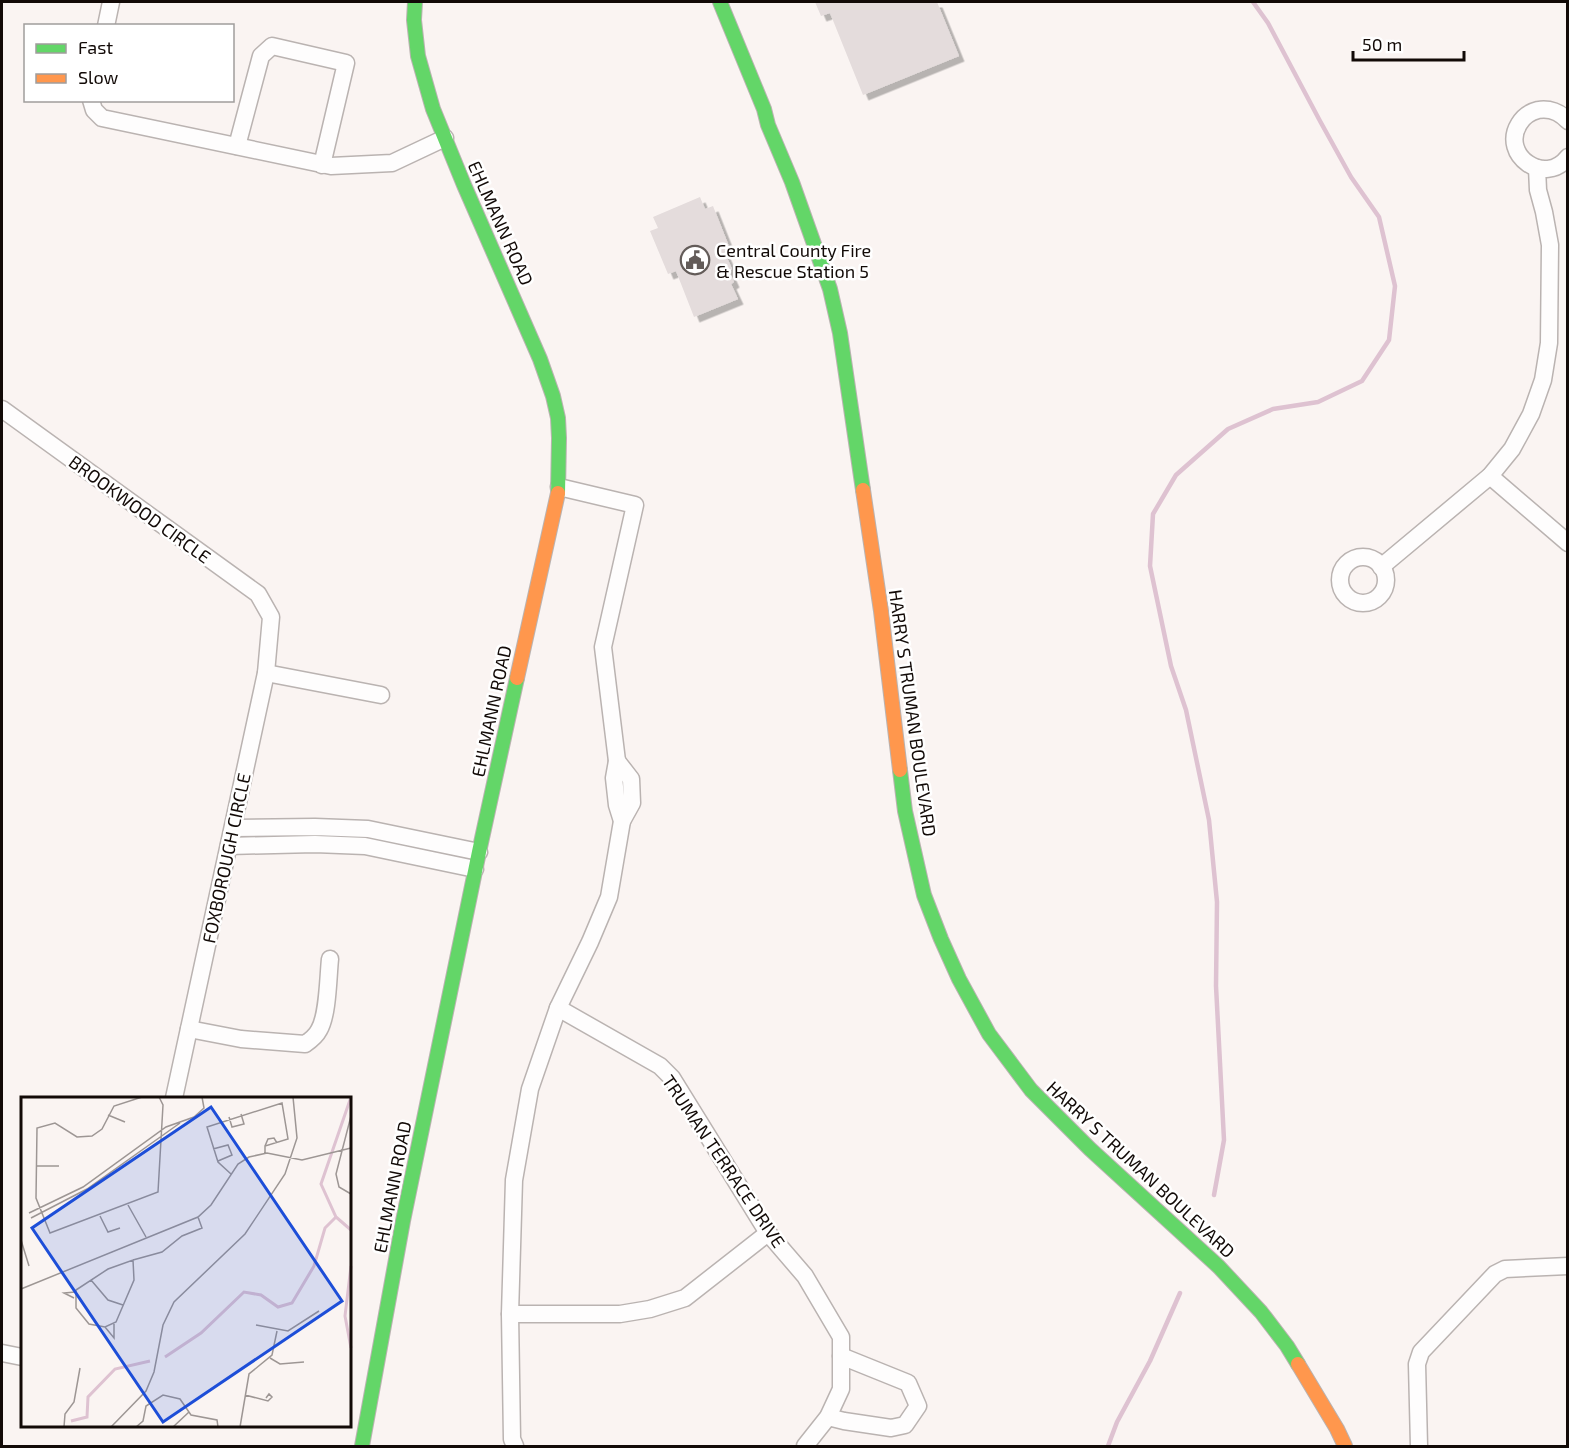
<svg xmlns="http://www.w3.org/2000/svg" width="1569" height="1448" viewBox="0 0 1569 1448" font-family="'Exo 2',sans-serif">
  <style>
    .lines { fill: none; stroke-linecap: round; stroke-linejoin: round }
    .stream { stroke: #dec2d1; stroke-width: 4.5 }
    .building { fill: #e4dcdc; filter: url(#shadow) }
    .street-casing { stroke: #bab3b1; stroke-width: 19 }
    .fast-casing { stroke: #bab3b1; stroke-width: 16 }
    .slow-casing { stroke: #bab3b1; stroke-width: 16 }
    .street { stroke: #fefdfd; stroke-width: 16 }
    .fast { stroke: #63d668; stroke-width: 14 }
    .slow { stroke: #ff974d; stroke-width: 14 }
    .labels { text-anchor: middle; dominant-baseline: central; stroke-width: 5; stroke-linejoin: round; paint-order: stroke }
    .street-label { font-size: 18px; fill: #120a07; stroke: #fff }
    .poi-label { font-size: 18px; fill: #120a07; stroke: #fff; text-anchor: start }
    .inset-river { fill: none; stroke: #dec2d1; stroke-width: 3 }
    .inset-road { fill: none; stroke: #9d9694; stroke-width: 1.5 }
    .view { fill: #1d4ed8; fill-opacity: 0.15; stroke: #1d4ed8; stroke-width: 3 }
    .inset-edge { fill: none; stroke: #120a07; stroke-width: 3 }
  </style>
  <defs>
    <filter id="shadow"><feDropShadow dx="5.5" dy="5.5" stdDeviation="0" flood-color="#0004"/></filter>
  </defs>
  <rect width="100%" height="100%" fill="#faf4f2"/>
  <g class="lines">
    <!-- stream -->
    <g class="stream">
      <path d="M1214,1195L1224,1140L1216,986L1217,902L1209,820L1186,710L1171,666L1150,566L1153,514L1176,475L1228,429L1273,409L1318,402L1362,381L1389,340L1395,286L1379,217L1351,177L1320,121L1268,23L1253,2"/>
      <path d="M1108,1446L1117,1422L1150,1361L1180,1293"/>
    </g>
  </g>
  <!-- building -->
  <g class="building">
    <path d="M815,2H937L959,56L863,95L830,13L821,16Z"/>
    <path d="M700,197L705,209L713,206L730,249L724,251L732,269L729,271L734,282L731,284L738,299L694,317L676,271L668,274L650,231L658,228L653,217Z"/>
  </g>
  <g class="lines">
    <!-- street casing -->
    <g class="street-casing">
      <g id="street">
        <path d="M106,26L111,2"/>
        <path d="M91,100L94,110L102,118L331,166L392,163L445,138"/>
        <path d="M1568,121C1560,112 1549,108 1538,110C1530,112 1523,117 1519,124C1500,155 1545,187 1568,157"/>
        <path d="M237,146L261,56L272,46L346,63L322,165"/>
        <path d="M2,409L258,594L271,617L266,673L174,1098"/>
        <path d="M1490,476L1568,543"/>
        <circle cx="1363" cy="580" r="23"/>
        <path d="M1381,567L1490,476L1512,449L1531,414L1543,380L1549,343L1550,245L1544,212L1538,190L1537,168"/>
        <path d="M266,673L381,695"/>
        <path d="M617,761L631,779L632,803L622,821"/>
        <path d="M233,828L315,827L368,829L479,852"/>
        <path d="M229,846L315,844L365,846L475,869"/>
        <path d="M558,1008L590,942L609,897L622,821L617,805L614,778L617,761L603,647L635,505L559,487"/>
        <path d="M189,1029L241,1039L305,1044C311,1040 316,1036 319,1030C328,1015 328,978 330,959"/>
        <path d="M510,1314H620L650,1309L685,1298L768,1233"/>
        <path d="M2,1353L22,1357"/>
        <path d="M828,1417L844,1421L891,1428L905,1425L918,1406L908,1383L841,1356"/>
        <path d="M515,1446L512,1439L510,1314L514,1180L530,1089L558,1008L660,1066L672,1078L768,1233L805,1276L841,1337V1389L828,1417L805,1446"/>
        <path d="M1419,1446L1417,1364L1421,1352L1495,1274L1505,1269L1568,1266"/>
      </g>
    </g>
    <!-- fast casing -->
    <g class="fast-casing">
      <g id="fast">
        <path d="M415,2L414,20L418,56L433,109L464,185L540,359L553,396L558,418L559,438L558,493"/>
        <path d="M720,2L764,109L768,125L792,182L830,289L840,333L863,490"/>
        <path d="M900,770L905,811L924,895L941,939L959,979L989,1034L1031,1090L1090,1149L1219,1267L1261,1312L1287,1346L1298,1364"/>
        <path d="M362,1446L403,1221L479,852L517,678"/>
      </g>
    </g>
    <!-- slow casing -->
    <g class="slow-casing">
      <g id="slow">
        <path d="M863,490L881,611L900,770"/>
        <path d="M517,678L558,493"/>
        <path d="M1298,1364L1337,1429L1345,1446"/>
      </g>
    </g>
    <!-- street -->
    <use href="#street" class="street"/>
    <!-- fast -->
    <use href="#fast" class="fast"/>
    <!-- slow -->
    <use href="#slow" class="slow"/>
  </g>
  <!-- icons -->
  <defs>
    <g id="civic-ring" transform="scale(1.5)"><circle r="9.5" fill="#fff" stroke="#635c59" stroke-width="1.5"/><path d="M-.6-6.5H3V-4.5H.6V-3L4-1V1h2V6H-6V1h2V-1L-.6-3ZM-1.2 2.5V6h2.4V2.5Z" fill="#635c59"/></g>
  </defs>
  <g fill-rule="evenodd">
    <use href="#civic-ring" x="695" y="260"/>
  </g>
  <g class="labels">
    <!-- street labels -->
    <g class="street-label">
      <text transform="translate(501 223) rotate(66)">EHLMANN ROAD</text>
      <text transform="translate(140 509) rotate(36)">BROOKWOOD CIRCLE</text>
      <text transform="translate(491 711) rotate(-78)">EHLMANN ROAD</text>
      <text transform="translate(913 713) rotate(82)">HARRY S TRUMAN BOULEVARD</text>
      <text transform="translate(226 858) rotate(-78)">FOXBOROUGH CIRCLE</text>
      <text transform="translate(724 1161) rotate(56)">TRUMAN TERRACE DRIVE</text>
      <text transform="translate(1141 1169) rotate(43)">HARRY S TRUMAN BOULEVARD</text>
      <text transform="translate(392 1187) rotate(-79)">EHLMANN ROAD</text>
    </g>
    <!-- poi labels -->
    <g class="poi-label">
      <text x="716" y="250">Central County Fire<tspan x="716" dy="21">&amp; Rescue Station 5</tspan></text>
    </g>
  </g>
  <!-- overview -->
  <g transform="translate(21 1097)">
    <rect width="330" height="330" fill="#faf4f2"/>
    <path class="inset-river" d="M330,0L300,87L315,120L330,133M330,169L324,219L330,251M144,260L180,236L223,195L240,198L257,210L271,206L293,169L304,131L315,120M50,324L66,320L67,300L94,272L129,264"/>
    <path class="inset-road" d="M121,0L93,9L81,32L71,39L56,40L34,26L16,31L15,101L29,136L137,95L142,8L138,0M87,18L104,25M330,19L315,77L318,90L330,97M208,20L211,30L223,27L220,17M244,49L247,42L253,41L256,46M192,52L207,48L211,58L197,64M15,69H38M210,77L197,65L186,30L261,6L267,42L244,49V56M107,108L125,140M8,116L62,90L145,30L173,20L183,11L181,0M79,119L87,135L99,131M10,121L66,92L159,26M0,143L8,169M112,163L113,183L95,225L84,230L68,227L55,211V193L87,172ZM112,163L141,155L161,139L181,131L177,120M70,183L87,203L102,208M0,192L177,120L190,108L217,67L228,60L246,56L281,63L330,51M53,201L43,196L54,195M235,228L267,234L298,214M84,230L93,241V227M249,261L259,267L283,265M224,298L247,304L251,300L248,297L245,301M43,330L44,317L53,305L59,271M90,330L125,294L133,275L142,228L153,205L224,137L264,77L276,41L272,0M115,330L122,324L125,309L142,298L159,302L170,318L196,323L197,330M152,330L168,315M219,330L228,277L251,258L256,234"/>
    <path class="view" d="M190,10L321,204L142,325L11,131Z"/>
    <rect width="330" height="330" class="inset-edge"/>
  </g>
  <!-- border -->
  <rect width="1569" height="1448" fill="none" stroke="#120a07" stroke-width="6"/>
  <!-- legend -->
  <rect x="24" y="24" width="210" height="78" fill="#ffffff" stroke="#a09d9c" stroke-width="1.5"/>
  <rect x="36" y="44" width="30" height="9" fill="#63d668" stroke="#a09d9c" stroke-width="1.5"/>
  <text x="78" y="54" font-size="18" fill="#120a07">Fast</text>
  <rect x="36" y="74" width="30" height="9" fill="#ff974d" stroke="#a09d9c" stroke-width="1.5"/>
  <text x="78" y="84" font-size="18" fill="#120a07">Slow</text>
  <!-- scale -->
  <path d="M1353 51v9h111v-9" fill="none" stroke="#120a07" stroke-width="3"/>
  <text x="1362" y="51" font-size="18" fill="#120a07" stroke="#ffffff" stroke-width="4.5" paint-order="stroke">50 m</text>
</svg>
